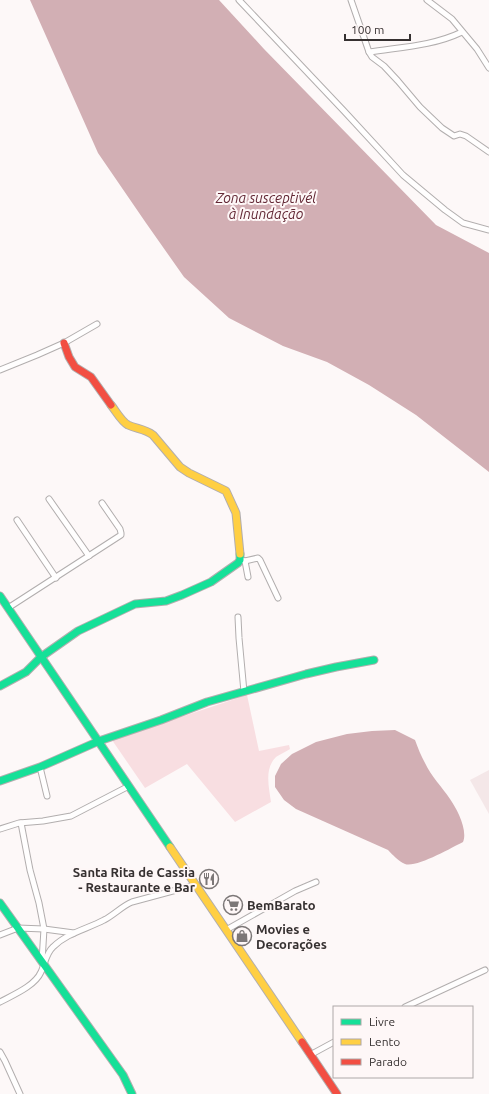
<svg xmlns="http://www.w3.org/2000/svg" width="489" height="1094" viewBox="0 0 489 1094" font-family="Ubuntu,sans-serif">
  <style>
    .built { fill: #f4e7e8 }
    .green { fill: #f8dee1 }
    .water { fill: #d2afb4 }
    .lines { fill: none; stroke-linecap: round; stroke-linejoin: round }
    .street-casing { stroke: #b2aeae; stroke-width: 7 }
    .fast-casing { stroke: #b2aeae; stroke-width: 9 }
    .slow-casing { stroke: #b2aeae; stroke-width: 9 }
    .jam-casing { stroke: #b2aeae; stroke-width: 9 }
    .street { stroke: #fffefe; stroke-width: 5 }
    .fast { stroke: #16e098; stroke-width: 7 }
    .slow { stroke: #ffcf43; stroke-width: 7 }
    .jam { stroke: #f24e42; stroke-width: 7 }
    .labels { text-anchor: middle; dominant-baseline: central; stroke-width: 4; stroke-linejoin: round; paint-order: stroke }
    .poi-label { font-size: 13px; font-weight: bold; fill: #363131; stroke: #fef7f7; text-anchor: start }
    .water-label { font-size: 14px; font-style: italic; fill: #622734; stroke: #fef7f7 }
  </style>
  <rect width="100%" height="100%" fill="#fdf8f8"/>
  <!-- built -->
  <path class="built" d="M489,770V814L470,780Z"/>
  <!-- green -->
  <path class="green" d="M247,695L259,751L289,745L290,749C286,752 280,754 276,757C264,769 269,787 271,802L235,822L187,764L145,788L112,740Z"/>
  <!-- water -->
  <g class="water">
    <path d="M30,0H219L264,49L436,225L489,253V472L416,415L369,385L327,362L283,346L229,318L184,277L146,223L98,153Z"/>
    <path d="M395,730L415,740C418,748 421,756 425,763C431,776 442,787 450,799C457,809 468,830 463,842C451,848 416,868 405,864C398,861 393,855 388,850L296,809L284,800L275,787V776L281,764L292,754L316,742L347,734L372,731Z"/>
  </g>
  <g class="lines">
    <!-- street casing -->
    <g class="street-casing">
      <g id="street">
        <path d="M239,0L344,111L403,175L445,210L463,223L489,230"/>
        <path d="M351,0L369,52L372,57L384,66L398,81L420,107L442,128L454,136L460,134L466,136L489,152"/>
        <path d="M427,0L452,19L477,49L489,68"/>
        <path d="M369,52C401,47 433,46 462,32"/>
        <path d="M0,370L37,355L64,343L97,324"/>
        <path d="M49,499L89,556"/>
        <path d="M17,520L56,578"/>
        <path d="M240,560L245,561L258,558L260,560L278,598"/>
        <path d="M245,561L248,577"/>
        <path d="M8,608L121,535V533L120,529L102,503"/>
        <path d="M238,617L239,638L244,692"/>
        <path d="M40,767L47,796"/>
        <path d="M21,823L30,870L39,903L44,929L42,961"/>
        <path d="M0,829L19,823L43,821L71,816L129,786"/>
        <path d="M226,930L295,891L316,882"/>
        <path d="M0,935L18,928L44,929L74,933"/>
        <path d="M0,1002C13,995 35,986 41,972C45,964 46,953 53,947C67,933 87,929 104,920C114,915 122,906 132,902L195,885"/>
        <path d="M405,1007L485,970"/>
        <path d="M0,1052L5,1061L20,1094"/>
        <path d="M310,1055L334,1042"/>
      </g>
    </g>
    <!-- fast casing -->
    <g class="fast-casing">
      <g id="fast">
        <path d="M0,596L170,847"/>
        <path d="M0,686L26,672L41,657L78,631L135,604L166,601L182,595L211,582L238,563L240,560V554"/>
        <path d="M0,781L40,767L99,741L161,720L207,702L306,674L336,667L374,660"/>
        <path d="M0,903L123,1075L132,1094"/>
      </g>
    </g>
    <!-- slow casing -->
    <g class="slow-casing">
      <g id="slow">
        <path d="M111,405C116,411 121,421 128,425C137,429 145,429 153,435L180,467L189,473L226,491L236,513L240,554"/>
        <path d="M170,847L302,1042"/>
      </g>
    </g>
    <!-- jam casing -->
    <g class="jam-casing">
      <g id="jam">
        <path d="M64,343L69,357L75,367L91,377L111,405"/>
        <path d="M302,1042L337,1094"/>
      </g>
    </g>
    <!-- street -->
    <use href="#street" class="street"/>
    <!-- fast -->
    <use href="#fast" class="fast"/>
    <!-- slow -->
    <use href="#slow" class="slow"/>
    <!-- jam -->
    <use href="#jam" class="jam"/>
  </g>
  <!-- icons -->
  <defs>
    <g id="restaurant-ring" transform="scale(1)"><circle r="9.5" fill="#fef7f7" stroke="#7c7777" stroke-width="1.5"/><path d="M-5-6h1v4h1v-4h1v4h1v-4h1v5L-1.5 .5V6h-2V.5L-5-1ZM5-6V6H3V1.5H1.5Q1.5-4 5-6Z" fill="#7c7777"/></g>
    <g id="supermarket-ring" transform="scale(1)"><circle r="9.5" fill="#fef7f7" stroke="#7c7777" stroke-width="1.5"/><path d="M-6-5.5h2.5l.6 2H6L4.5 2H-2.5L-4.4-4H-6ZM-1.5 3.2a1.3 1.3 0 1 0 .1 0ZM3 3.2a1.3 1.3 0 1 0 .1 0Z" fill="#7c7777"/></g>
    <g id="shop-ring" transform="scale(1)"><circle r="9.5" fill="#fef7f7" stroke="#7c7777" stroke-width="1.5"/><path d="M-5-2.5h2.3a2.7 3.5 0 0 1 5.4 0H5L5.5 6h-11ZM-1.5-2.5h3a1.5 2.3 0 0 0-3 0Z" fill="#7c7777"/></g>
  </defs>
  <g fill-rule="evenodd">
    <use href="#restaurant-ring" x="209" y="879"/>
    <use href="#supermarket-ring" x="233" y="905"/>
    <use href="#shop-ring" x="242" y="936"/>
  </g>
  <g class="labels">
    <!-- poi labels -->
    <g class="poi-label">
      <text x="195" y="872" text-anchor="end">Santa Rita de Cassia<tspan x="195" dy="15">- Restaurante e Bar</tspan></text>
      <text x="247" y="905">BemBarato</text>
      <text x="256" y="929">Movies e<tspan x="256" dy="15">Decorações</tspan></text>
    </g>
    <!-- water labels -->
    <g class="water-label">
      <text x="266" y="198">Zona susceptivél<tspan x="266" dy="16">à Inundação</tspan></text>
    </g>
  </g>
  <!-- legend -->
  <rect x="333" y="1006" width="140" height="72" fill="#fef7f7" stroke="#aea8a8"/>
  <rect x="341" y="1019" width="20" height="6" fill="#16e098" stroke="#aea8a8"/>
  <text x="369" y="1026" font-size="12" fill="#363131">Livre</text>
  <rect x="341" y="1039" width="20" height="6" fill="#ffcf43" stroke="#aea8a8"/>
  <text x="369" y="1046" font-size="12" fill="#363131">Lento</text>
  <rect x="341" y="1059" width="20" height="6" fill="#f24e42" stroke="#aea8a8"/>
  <text x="369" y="1066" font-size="12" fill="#363131">Parado</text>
  <!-- scale -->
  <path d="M345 34v6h65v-6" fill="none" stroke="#363131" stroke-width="2"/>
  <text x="351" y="34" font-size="12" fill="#363131" stroke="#fef7f7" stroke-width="3" paint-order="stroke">100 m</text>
</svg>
